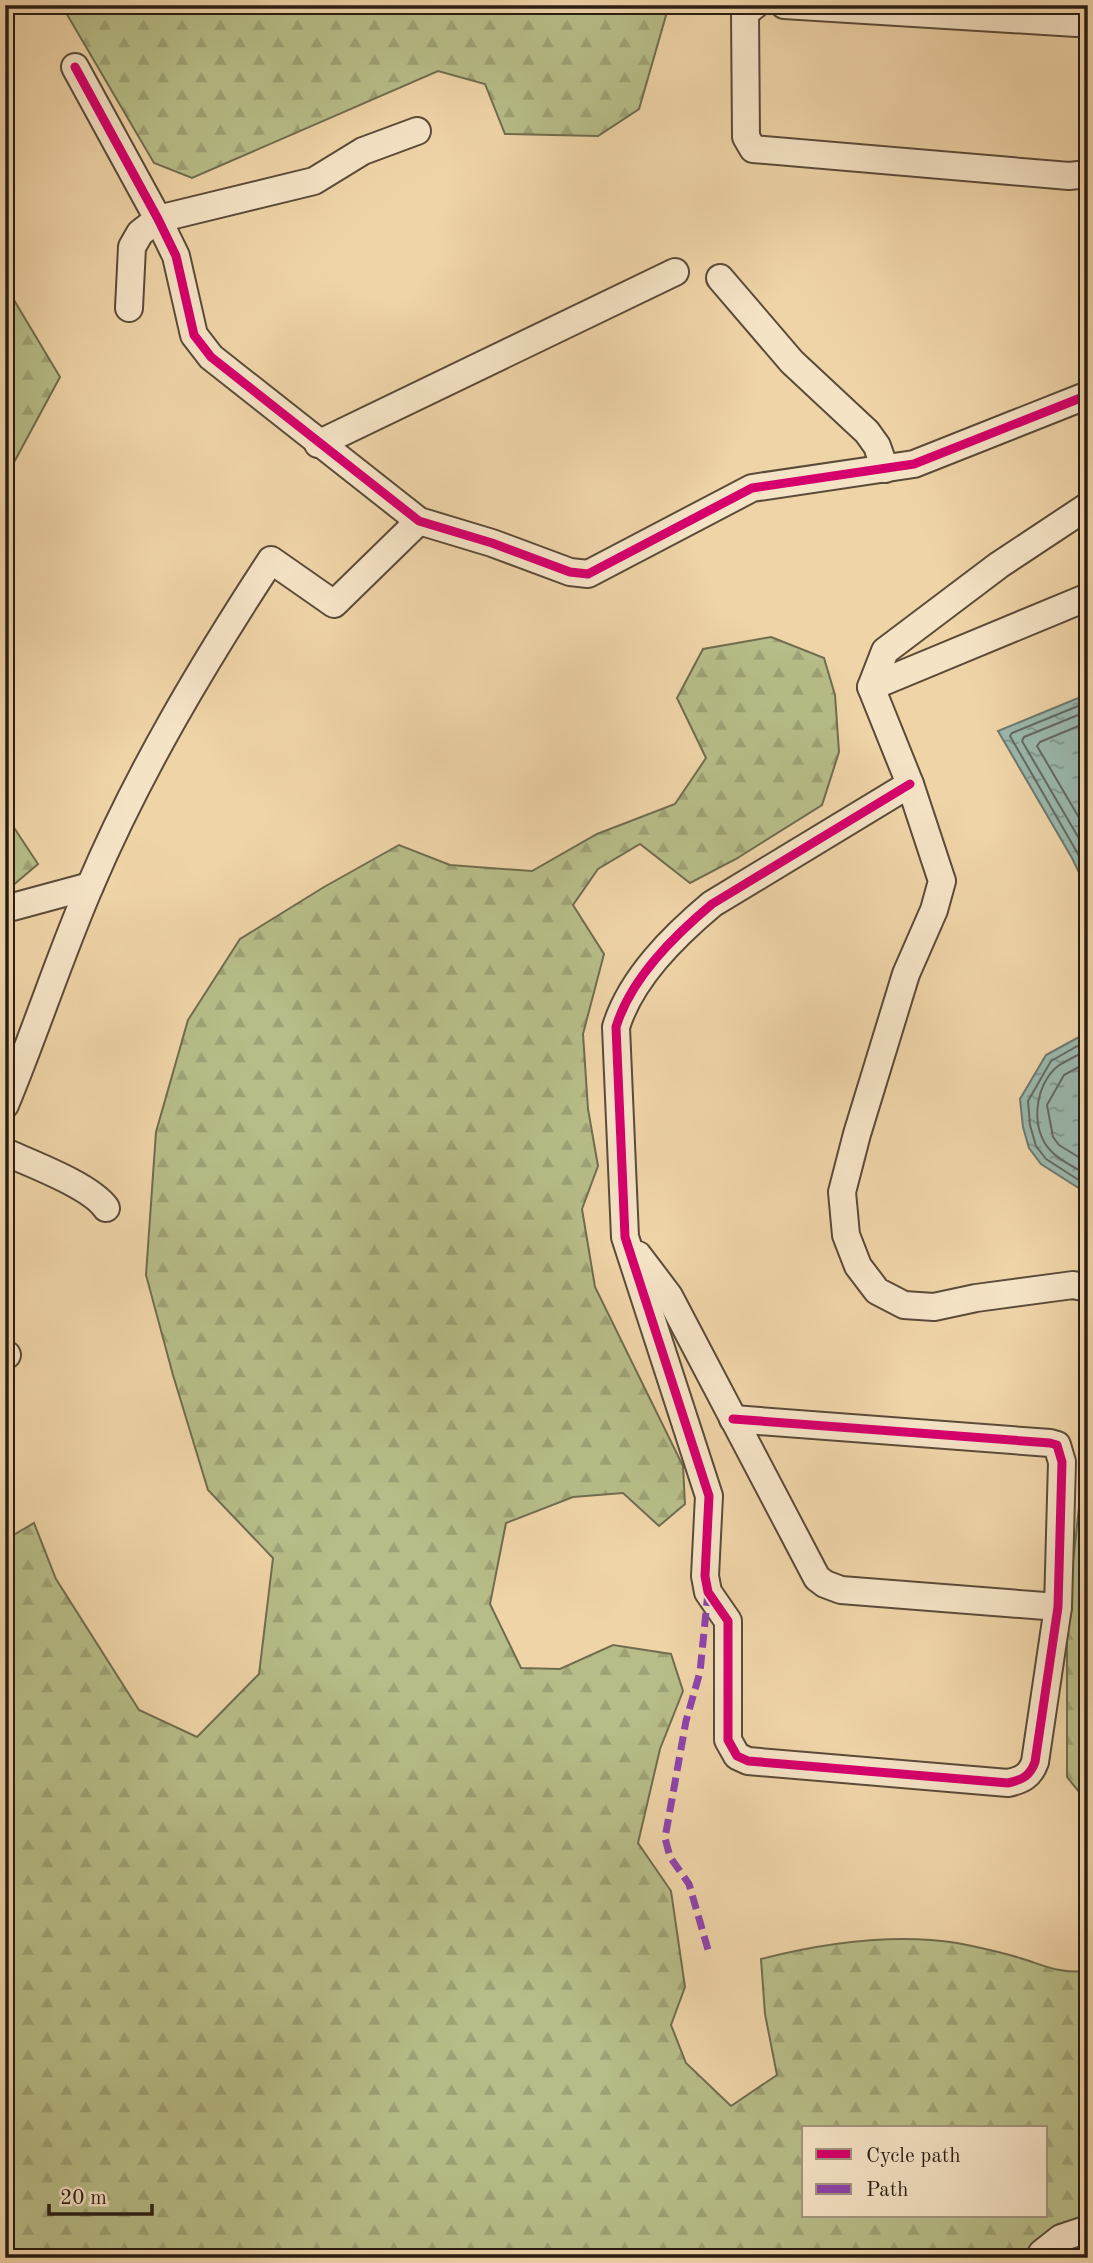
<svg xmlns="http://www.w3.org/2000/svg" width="1093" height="2263" viewBox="0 0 1093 2263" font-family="'Old Standard TT',serif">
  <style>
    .forest { fill: url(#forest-firs); stroke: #706d4e; stroke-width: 2; fill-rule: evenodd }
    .water { fill: url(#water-ripples); stroke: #6d796f; stroke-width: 2 }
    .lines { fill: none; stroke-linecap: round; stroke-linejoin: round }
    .shore { stroke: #626a60; stroke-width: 2 }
    .street-casing { stroke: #5b4b39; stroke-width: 30 }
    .street { stroke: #f5e3c6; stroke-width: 26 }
    .quiet { stroke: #8e44ad; stroke-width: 7; stroke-dasharray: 14 7; stroke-linecap: butt }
    .cycleway-casing { stroke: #f5e3c6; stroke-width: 13 }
    .cycleway { stroke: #d6006c; stroke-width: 9 }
  </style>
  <defs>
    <pattern id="forest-firs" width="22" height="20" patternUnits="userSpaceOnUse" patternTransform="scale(1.75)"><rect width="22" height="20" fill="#b7bd88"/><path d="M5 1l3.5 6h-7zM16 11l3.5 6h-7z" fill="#9ea274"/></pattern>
    <pattern id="water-ripples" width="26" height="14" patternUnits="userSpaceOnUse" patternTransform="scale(1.75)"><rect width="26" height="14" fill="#9ab7ac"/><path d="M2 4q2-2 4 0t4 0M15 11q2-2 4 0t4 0" fill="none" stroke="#7e948b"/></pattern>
  </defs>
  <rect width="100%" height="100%" fill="#efd4a7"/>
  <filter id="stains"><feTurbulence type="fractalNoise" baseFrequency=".00286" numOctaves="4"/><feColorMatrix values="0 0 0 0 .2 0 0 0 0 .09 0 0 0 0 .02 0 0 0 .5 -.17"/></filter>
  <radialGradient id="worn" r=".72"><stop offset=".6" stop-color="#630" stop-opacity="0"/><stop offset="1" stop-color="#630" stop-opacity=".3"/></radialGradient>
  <!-- forest -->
  <g class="forest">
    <path d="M47,5H669L639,109L598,136L505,134L485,84L438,71L192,178L154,163L65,11Z"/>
    <path d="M5,285L60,377L5,479Z"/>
    <path d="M771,637L824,658L835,695L839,752L822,805L736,859L690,883L640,844L598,869L573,905L604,954L583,1034L588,1109L598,1166L582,1209L595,1287L683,1466L685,1504L659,1526L623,1493L573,1497L506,1523L490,1604L521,1668L560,1669L613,1645L671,1654L683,1691L660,1749L638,1843L671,1891L685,1987L671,2025L686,2063L731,2106L777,2075L765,2014L761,1959C824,1943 892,1933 957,1943C978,1947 1000,1952 1020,1958C1046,1966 1060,1974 1088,1971V2258H5V1540L34,1523L56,1579L139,1710L197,1737L259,1674L273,1558L208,1490L173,1375L146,1275L156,1132L188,1020L240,939L324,887L399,845L450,865L532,871L597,834L675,804L706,758L677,698L703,649ZM804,2128H1046V2216H804Z"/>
    <path d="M5,814L38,864L5,892Z"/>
    <path d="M1086,1442H1088V1803L1067,1777V1618Z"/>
  </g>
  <!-- water -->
  <g class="water">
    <path d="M1088,694V891L1072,858L998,731Z"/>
    <path d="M1088,1032V1194L1041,1164L1029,1148L1023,1127L1020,1099L1046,1055Z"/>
  </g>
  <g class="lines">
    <!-- shore -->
    <g class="shore">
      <path d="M1088,702L1012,733L1010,736L1078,854L1088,875"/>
      <path d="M1088,711L1024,737L1022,741L1088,854"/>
      <path d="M1088,722L1040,742L1037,746L1088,833"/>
      <path d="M1088,1040L1051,1061L1028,1101L1030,1125L1036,1146L1046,1159L1088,1186"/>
      <path d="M1088,1050C1078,1055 1067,1060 1058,1066C1035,1084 1029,1129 1051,1151C1060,1161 1076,1168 1088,1175"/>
      <path d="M1088,1062L1064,1075L1047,1105L1053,1137L1059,1145L1088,1163"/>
    </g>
    <!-- street casing -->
    <g class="street-casing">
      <g id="street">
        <path d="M755,5L745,13L746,137L753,149L1069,176L1088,174"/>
        <path d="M784,5L1076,23L1088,21"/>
        <path d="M75,67L158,219L176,256L194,335L211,357L419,521L492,543L570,572L588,574L752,488L914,464L1088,395"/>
        <path d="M720,278L792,362L867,432L877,446L885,469"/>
        <path d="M129,308L132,247L140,233L158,219L314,181L363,151L417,131"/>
        <path d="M318,444L675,272"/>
        <path d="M1088,506L999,565L885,651L871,687L910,784L942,881L934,910L906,974L857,1134L842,1192L846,1235L858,1266L877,1291L904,1305L934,1307L976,1298L1073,1285L1088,1288"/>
        <path d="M871,687L1088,597"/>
        <path d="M5,909L90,886"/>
        <path d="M5,1105C35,1033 59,958 90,886C139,771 203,664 271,560L334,604L419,521"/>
        <path d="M5,1152C32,1164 91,1186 106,1208"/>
        <path d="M638,1255L669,1296L817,1578L825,1584L841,1590L1058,1607"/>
        <path d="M5,1354L7,1355"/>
        <path d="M733,1419L1050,1443L1057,1445L1062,1462L1058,1607L1035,1762C1030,1776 1022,1780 1008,1783L748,1761L737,1756L728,1740V1621L708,1592L705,1576L709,1496L625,1237L616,1027C631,978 674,936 712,904L910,784"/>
        <path d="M1042,2253L1061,2238L1088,2229"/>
      </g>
    </g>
    <!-- street -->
    <use href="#street" class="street"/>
    <!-- quiet -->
    <g class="quiet">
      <path d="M708,1592L700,1672L686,1721L665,1838L670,1857L689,1884L709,1953"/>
      <path d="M1042,2258V2253"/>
    </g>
    <!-- cycleway casing -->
    <g class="cycleway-casing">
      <g id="cycleway">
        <path d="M75,67L158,219L176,256L194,335L211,357L419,521L492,543L570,572L588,574L752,488L914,464L1088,395"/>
        <path d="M733,1419L1050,1443L1057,1445L1062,1462L1058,1607L1035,1762C1030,1776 1022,1780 1008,1783L748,1761L737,1756L728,1740V1621L708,1592L705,1576L709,1496L625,1237L616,1027C631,978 674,936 712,904L910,784"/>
      </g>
    </g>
    <!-- cycleway -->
    <use href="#cycleway" class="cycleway"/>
  </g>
  <!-- margin -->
  <rect width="1093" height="2263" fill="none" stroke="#efd4a7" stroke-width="28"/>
  <rect x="7" y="7" width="1079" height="2249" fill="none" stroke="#2a1d14" stroke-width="3.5"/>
  <rect x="14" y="14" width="1065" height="2235" fill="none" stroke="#2a1d14" stroke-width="2"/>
  <!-- legend -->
  <rect x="802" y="2126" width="245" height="91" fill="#f5e3c6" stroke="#a4947f" stroke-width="2"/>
  <rect x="816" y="2149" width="35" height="10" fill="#d6006c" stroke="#a4947f" stroke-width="2"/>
  <text x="866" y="2162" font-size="21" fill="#2a1d14">Cycle path</text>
  <rect x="816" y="2184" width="35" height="10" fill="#8e44ad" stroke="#a4947f" stroke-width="2"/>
  <text x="866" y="2196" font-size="21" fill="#2a1d14">Path</text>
  <!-- scale -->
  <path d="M49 2204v10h103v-10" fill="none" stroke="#2a1d14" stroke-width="3.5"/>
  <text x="60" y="2204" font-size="21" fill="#2a1d14" stroke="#f5e3c6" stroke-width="5" paint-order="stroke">20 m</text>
  <rect width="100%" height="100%" filter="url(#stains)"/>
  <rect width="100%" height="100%" fill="url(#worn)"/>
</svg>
